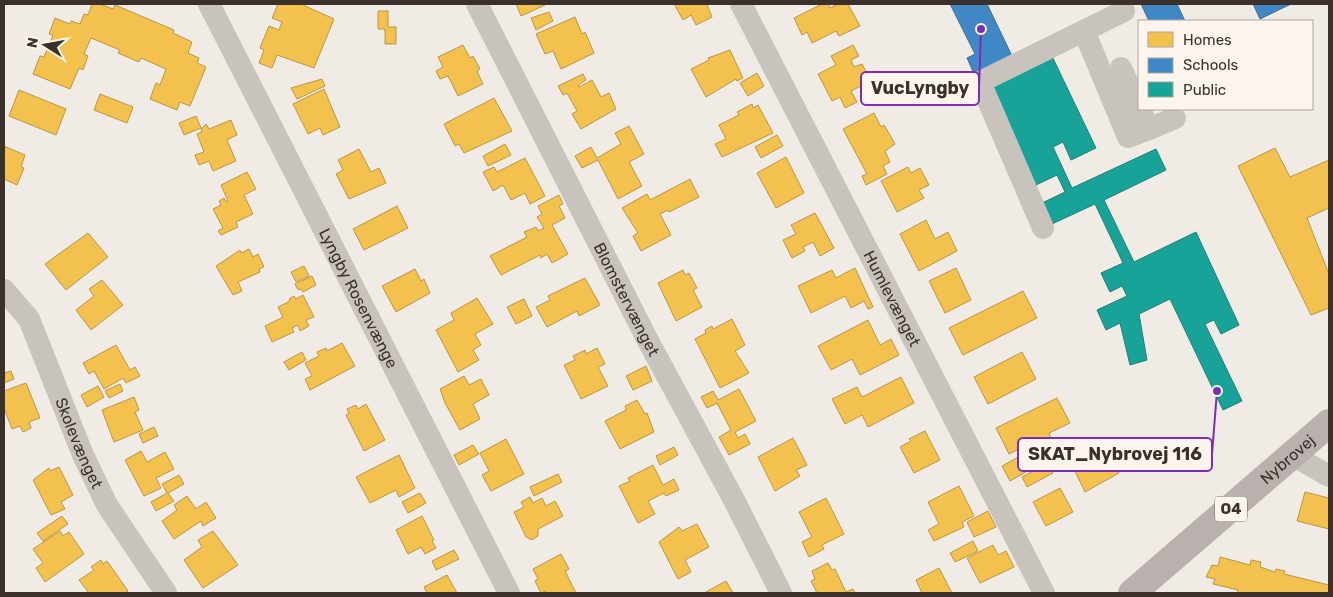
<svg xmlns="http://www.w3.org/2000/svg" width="1333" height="597" viewBox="0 0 1333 597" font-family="Rubik,sans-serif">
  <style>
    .homes { fill: #f2c14e; stroke: #bb9644 }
    .schools { fill: #3f88c5; stroke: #3e6e97 }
    .public { fill: #17a398; stroke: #228077 }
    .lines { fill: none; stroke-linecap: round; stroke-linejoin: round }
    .minor { stroke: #c9c3be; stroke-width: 22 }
    .major { stroke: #b8b1ad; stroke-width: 28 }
    .labels { text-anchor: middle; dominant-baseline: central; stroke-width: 5; stroke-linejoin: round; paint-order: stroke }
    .shield { fill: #fbf5ee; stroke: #756b66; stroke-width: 1 }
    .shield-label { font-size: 15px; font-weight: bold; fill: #3b302b }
    .street-label { font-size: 16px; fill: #3b302b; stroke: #fbf5ee }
    .leader { fill: none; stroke: #7b2cbf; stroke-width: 2 }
    .callout-dot { fill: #7b2cbf; stroke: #fbf5ee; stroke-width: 2 }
    .callout { fill: #fbf5ee; stroke: #7b2cbf; stroke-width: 2 }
    .callout-label { font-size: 18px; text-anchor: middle; font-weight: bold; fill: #3b302b }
  </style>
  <rect width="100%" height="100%" fill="#f0ebe5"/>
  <!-- homes -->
  <g class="homes">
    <path d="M92,4H100L113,9L115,5L174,30L173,33L192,42L188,53L199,58L197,63L206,67L190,106L180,102L177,110L150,99L156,83L160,85L166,69L141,58L139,62L118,53L120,50L91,38L84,54L88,56L83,70L79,68L70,89L33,74L40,56L44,57L53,35L49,34L55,18L70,24L71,21L80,24L84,14L88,15Z"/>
    <path d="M278,4H301L334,19L314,68L277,55L272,68L259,63L264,50L260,48L269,26L279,30L282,22L272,18Z"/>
    <path d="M516,4H544L545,5L521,16Z"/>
    <path d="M674,4H707L712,17L696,25L691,15L683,20Z"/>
    <path d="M822,4H828L830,8L838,4H848L860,26L839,36L836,31L812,43L807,32L802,35L794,18Z"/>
    <path d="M378,11H388V27H396V44H385V29H378Z"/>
    <path d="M549,12L553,21L536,30L531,18Z"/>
    <path d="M575,17L582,34L585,32L594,53L561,69L553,51L545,54L536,34Z"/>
    <path d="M463,45L470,58L473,56L480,69L477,71L483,84L458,96L448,76L440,79L436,71L443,67L438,57Z"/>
    <path d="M853,45L859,56L851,60L854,67L862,64L871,81L851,91L857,102L845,108L840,97L832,101L818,74L836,65L831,56Z"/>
    <path d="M730,50L743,78L737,81L736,79L706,97L691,69L709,60L708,58Z"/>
    <path d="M757,73L764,86L748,96L740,83Z"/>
    <path d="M583,74L586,80L578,85L579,87L592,80L601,97L609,93L616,109L581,129L572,114L577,111L567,93L563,95L558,86Z"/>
    <path d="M322,79L325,86L297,99L291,88Z"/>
    <path d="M324,89L340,127L323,135L320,128L308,134L293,104Z"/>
    <path d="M19,90L66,109L56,135L9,116Z"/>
    <path d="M100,94L133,107L127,123L94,110Z"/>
    <path d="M494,98L512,131L464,153L459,144L455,146L444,124Z"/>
    <path d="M752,104L753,108L758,105L773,133L722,157L715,144L726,139L719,125L739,115L737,112Z"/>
    <path d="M874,113L881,127L884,125L895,144L885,151L890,162L883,166L887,174L866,185L862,176L867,174L843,129Z"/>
    <path d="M196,116L201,128L184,135L179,123Z"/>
    <path d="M231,120L237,135L227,140L236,161L213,171L209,161L199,165L195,155L204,152L197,134L202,132L201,129L206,124L209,129Z"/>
    <path d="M629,126L644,154L629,162L642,186L618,199L598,160L582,168L575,156L591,147L597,158L621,144L615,133Z"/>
    <path d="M777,135L783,146L761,158L755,147Z"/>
    <path d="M505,144L511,155L488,166L483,156Z"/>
    <path d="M4,146L25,155L21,167L24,168L17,185L4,179Z"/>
    <path d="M1275,148L1290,177L1329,160V208L1307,218L1329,274V308L1311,315L1238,166Z"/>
    <path d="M359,149L371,172L379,168L386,183L349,199L336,174L343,170L338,160Z"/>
    <path d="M786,157L804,193L776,208L757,173Z"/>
    <path d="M525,158L545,196L530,204L525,193L511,200L503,185L493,191L483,172L494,167L497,172Z"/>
    <path d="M908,167L911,173L920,168L929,185L919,190L924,198L897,212L881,181Z"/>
    <path d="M247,172L256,189L244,195L253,214L236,222L238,227L221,235L218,231L223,228L213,209L221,205L219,201L224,198L226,202L228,201L221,185Z"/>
    <path d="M690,179L699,197L669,212L668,210L660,214L671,235L641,251L633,236L638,233L622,208L647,194L650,200Z"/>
    <path d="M559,195L563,204L559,206L565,218L552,225L568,254L552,263L547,254L541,258L540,255L501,275L490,256L527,237L524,232L536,227L538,231L544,228L537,217L542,214L538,206Z"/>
    <path d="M397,206L408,228L364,250L353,229Z"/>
    <path d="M815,213L834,248L820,256L813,242L803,247L805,251L792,258L783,240L796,234L791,225Z"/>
    <path d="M926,220L935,239L948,232L957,251L919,271L900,234Z"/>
    <path d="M88,233L108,257L66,290L45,264Z"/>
    <path d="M249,249L253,257L258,254L264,267L259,269L260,272L238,282L242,291L233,295L216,266L240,250L241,253Z"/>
    <path d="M304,266L309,276L296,282L291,272Z"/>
    <path d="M855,268L873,307L868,309L864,301L851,308L845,296L811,313L798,286L832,270L836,278Z"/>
    <path d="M956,268L971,300L945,313L929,281Z"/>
    <path d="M415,269L421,281L424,279L430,293L396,312L382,286Z"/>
    <path d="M683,270L685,275L689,273L697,288L693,290L702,307L676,321L658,283Z"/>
    <path d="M312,276L316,285L303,292L301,289L298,290L295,284Z"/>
    <path d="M585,278L600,305L579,316L577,311L547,327L536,307L550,300L548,296Z"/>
    <path d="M102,280L123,305L91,330L76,310L94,296L89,289Z"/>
    <path d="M1023,291L1037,318L963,355L949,328Z"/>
    <path d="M303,295L314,317L306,320L309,326L300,331L298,325L292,328L294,332L272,342L265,326L283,317L278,307L290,301L289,299L294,296L296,299Z"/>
    <path d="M477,298L493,324L475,334L481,345L473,350L479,360L458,372L436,330L454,320L451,313Z"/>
    <path d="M524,299L532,316L516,324L507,307Z"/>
    <path d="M732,319L745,345L735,351L749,373L720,388L695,339L706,333L705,330L712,326L713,329Z"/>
    <path d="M868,320L880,345L891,339L899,355L860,375L852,359L831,370L818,346Z"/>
    <path d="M342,343L355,366L310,390L305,379L312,376L305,363L319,356L317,352L326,348L327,351Z"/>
    <path d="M116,345L130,370L135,367L140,376L126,383L123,378L104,389L94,371L89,374L83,363Z"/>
    <path d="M597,348L605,364L598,367L608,386L581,399L564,365L575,360L573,356L585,350L586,354Z"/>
    <path d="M302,352L306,360L289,370L284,362Z"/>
    <path d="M1022,352L1036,379L988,404L974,377Z"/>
    <path d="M646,366L652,381L633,390L626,376Z"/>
    <path d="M11,371L14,379L4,383V373Z"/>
    <path d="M464,376L469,385L481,379L489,395L473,404L480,419L460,430L445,403L440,389Z"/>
    <path d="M901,377L914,403L868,427L862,415L845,424L832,399L857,387L862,397Z"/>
    <path d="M26,383L40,418L29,422L31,428L23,432L20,426L12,429L4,408V391Z"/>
    <path d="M120,384L123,391L109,398L105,391Z"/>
    <path d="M98,386L104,397L87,407L81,395Z"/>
    <path d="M739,389L756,421L735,432L738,438L745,434L750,444L729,455L719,437L731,430L717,403L707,408L701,397L713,391L718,400Z"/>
    <path d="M134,397L139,410L135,412L143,430L114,442L102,410Z"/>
    <path d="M1057,398L1070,423L1049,433L1051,438L1038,445L1036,441L1009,454L996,428Z"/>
    <path d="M637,400L645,414L647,413L654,432L620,449L605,421L626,410L625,406Z"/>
    <path d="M366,404L385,440L364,451L346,415L349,413L347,409L356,405L358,409Z"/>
    <path d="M154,427L158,436L143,443L139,434Z"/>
    <path d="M925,431L940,460L914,473L900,447L911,441L909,439Z"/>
    <path d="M793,438L807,465L796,470L800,476L775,491L758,457Z"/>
    <path d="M506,439L524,474L491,491L482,475L489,471L480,453Z"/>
    <path d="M473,445L479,454L459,465L454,455Z"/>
    <path d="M674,447L678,455L660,465L656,456Z"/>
    <path d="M141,451L147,462L165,452L174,469L156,478L161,488L144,496L125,460Z"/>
    <path d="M1110,453L1119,473L1085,492L1073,467L1100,454L1102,458Z"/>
    <path d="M399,455L415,488L399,497L396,490L370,503L356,477Z"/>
    <path d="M1018,457L1026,472L1010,481L1002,466Z"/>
    <path d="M1048,463L1053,473L1027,487L1022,477Z"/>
    <path d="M653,465L663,485L674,479L679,490L666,496L664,493L648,501L655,514L638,523L619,486L630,481L628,478Z"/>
    <path d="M59,467L73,495L61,502L65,509L51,515L33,480L49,468L50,471Z"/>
    <path d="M558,474L562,482L534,496L530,487Z"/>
    <path d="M179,475L184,484L168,493L174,501L156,511L151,502L167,493L162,484Z"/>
    <path d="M959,486L974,516L962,522L964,527L934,541L928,530L939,524L928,502Z"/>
    <path d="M1060,488L1073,512L1046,526L1033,502Z"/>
    <path d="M1305,492L1329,498V529L1297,521Z"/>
    <path d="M420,493L426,503L408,513L402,502Z"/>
    <path d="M187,496L196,509L206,502L216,518L203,526L201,521L174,539L162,521L177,510L174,505Z"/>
    <path d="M530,497L533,503L542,498L546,506L555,501L563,516L538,529V536L532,540L526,537L514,512L524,507L521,502Z"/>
    <path d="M826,498L844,534L822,545L824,549L809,557L802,542L812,537L799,512Z"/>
    <path d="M988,511L996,527L974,537L967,522Z"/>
    <path d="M62,516L68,524L43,541L37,533Z"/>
    <path d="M422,516L434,540L432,541L436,548L425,554L421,547L408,554L396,530Z"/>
    <path d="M697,524L709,547L685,560L691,572L678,579L659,542L679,527L682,531Z"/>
    <path d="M60,531L63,536L69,532L84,554L45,582L36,568L43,563L33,549Z"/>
    <path d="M213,531L238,565L203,588L184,560L202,547L198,540Z"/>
    <path d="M973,541L978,551L955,562L950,553Z"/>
    <path d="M993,545L998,555L1006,551L1014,567L980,583L967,558Z"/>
    <path d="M454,550L459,559L436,570L432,561Z"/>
    <path d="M561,554L569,569L565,571L576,593H546L545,591L541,593L535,581L538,579L533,569Z"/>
    <path d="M1220,557L1250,565L1251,560L1261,562L1260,567L1275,572L1276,569L1285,571L1284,574L1329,585V593H1237L1238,590L1213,584L1215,579L1206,577L1212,565L1218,566Z"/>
    <path d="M101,560L103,564L107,561L128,591L125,593H89L79,580L94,570L91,567Z"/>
    <path d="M828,563L832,570L835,569L846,592L853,589L855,593H817L811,581L815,579L812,571Z"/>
    <path d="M939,568L952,593H922L916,580Z"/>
    <path d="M447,575L457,593H427L424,587Z"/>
    <path d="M726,581L733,593H704Z"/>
  </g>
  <!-- schools -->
  <g class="schools">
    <path d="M950,4H987L1014,60L976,78L967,58L975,54Z"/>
    <path d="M1141,4H1177L1185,21H1149Z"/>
    <path d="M1253,4H1291L1260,19Z"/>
  </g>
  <!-- public -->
  <path class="public" d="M1050,52L1096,148L1071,160L1063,142L1053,147L1072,188L1156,149L1166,170L1104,200L1134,262L1196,232L1239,325L1221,334L1214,320L1205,324L1242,401L1223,410L1170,299L1139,314L1147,360L1130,365L1120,323L1106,330L1097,310L1127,296L1122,286L1110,292L1101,273L1123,263L1095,204L1052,224L1042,203L1065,192L1057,175L1036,185L987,82Z"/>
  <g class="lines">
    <!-- minor -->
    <g class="minor">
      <path id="s1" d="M209,4L509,593"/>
      <path id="s2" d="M477,4L646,337L734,500L781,593"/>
      <path id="s3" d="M741,4L1044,593"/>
      <path d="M1084,31L1128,137L1149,129"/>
      <path d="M1121,68L1139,108"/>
      <path d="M1140,109L1149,129L1175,118"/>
      <path d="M1043,228L980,82L1124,11"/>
      <path id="s4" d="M4,290L29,319L83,455L107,505L166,593"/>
      <path d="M1294,456L1329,476"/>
    </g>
    <!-- major -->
    <path class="major" id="s5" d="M1132,593L1329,423"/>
  </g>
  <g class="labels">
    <!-- shield labels -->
    <rect class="shield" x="1215" y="496.5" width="32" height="25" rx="4"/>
    <g class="shield-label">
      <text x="1231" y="509">O4</text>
    </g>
    <!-- street labels -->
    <g class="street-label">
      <text stroke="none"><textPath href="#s1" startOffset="330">Lyngby Rosenvænge</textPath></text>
      <text stroke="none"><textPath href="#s3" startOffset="331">Humlevænget</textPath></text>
      <text stroke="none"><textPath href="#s2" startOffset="331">Blomstervænget</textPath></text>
      <text stroke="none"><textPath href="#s4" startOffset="172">Skolevænget</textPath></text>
      <text stroke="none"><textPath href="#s5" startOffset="205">Nybrovej</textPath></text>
    </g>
  </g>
  <!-- callouts -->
  <path class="leader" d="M981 29L979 88M1217 391L1212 454"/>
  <g class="callout-dot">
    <circle cx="981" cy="29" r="5"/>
    <circle cx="1217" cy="391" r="5"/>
  </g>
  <g class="callout">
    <rect x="861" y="72" width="118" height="33" rx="5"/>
    <rect x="1018" y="438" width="194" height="33" rx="5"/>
  </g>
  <g class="callout-label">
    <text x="920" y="94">VucLyngby</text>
    <text x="1115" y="460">SKAT_Nybrovej 116</text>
  </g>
  <!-- border -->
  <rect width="1333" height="597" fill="none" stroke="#3b302b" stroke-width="10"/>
  <!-- legend -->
  <rect x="1138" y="20" width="175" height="90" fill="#fbf5ee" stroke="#aea6a0"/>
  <rect x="1148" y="32" width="25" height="15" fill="#f2c14e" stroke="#aea6a0"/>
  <text x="1183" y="45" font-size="15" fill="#3b302b">Homes</text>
  <rect x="1148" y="58" width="25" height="15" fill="#3f88c5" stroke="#aea6a0"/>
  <text x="1183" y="70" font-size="15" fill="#3b302b">Schools</text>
  <rect x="1148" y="82" width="25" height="15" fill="#17a398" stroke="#aea6a0"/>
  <text x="1183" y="95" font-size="15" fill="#3b302b">Public</text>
  <!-- north arrow -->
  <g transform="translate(45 45) rotate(281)" stroke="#fbf5ee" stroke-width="4" paint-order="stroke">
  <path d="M0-4L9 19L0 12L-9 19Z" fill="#3b302b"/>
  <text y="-8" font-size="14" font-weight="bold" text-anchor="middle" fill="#3b302b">N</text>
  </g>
</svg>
